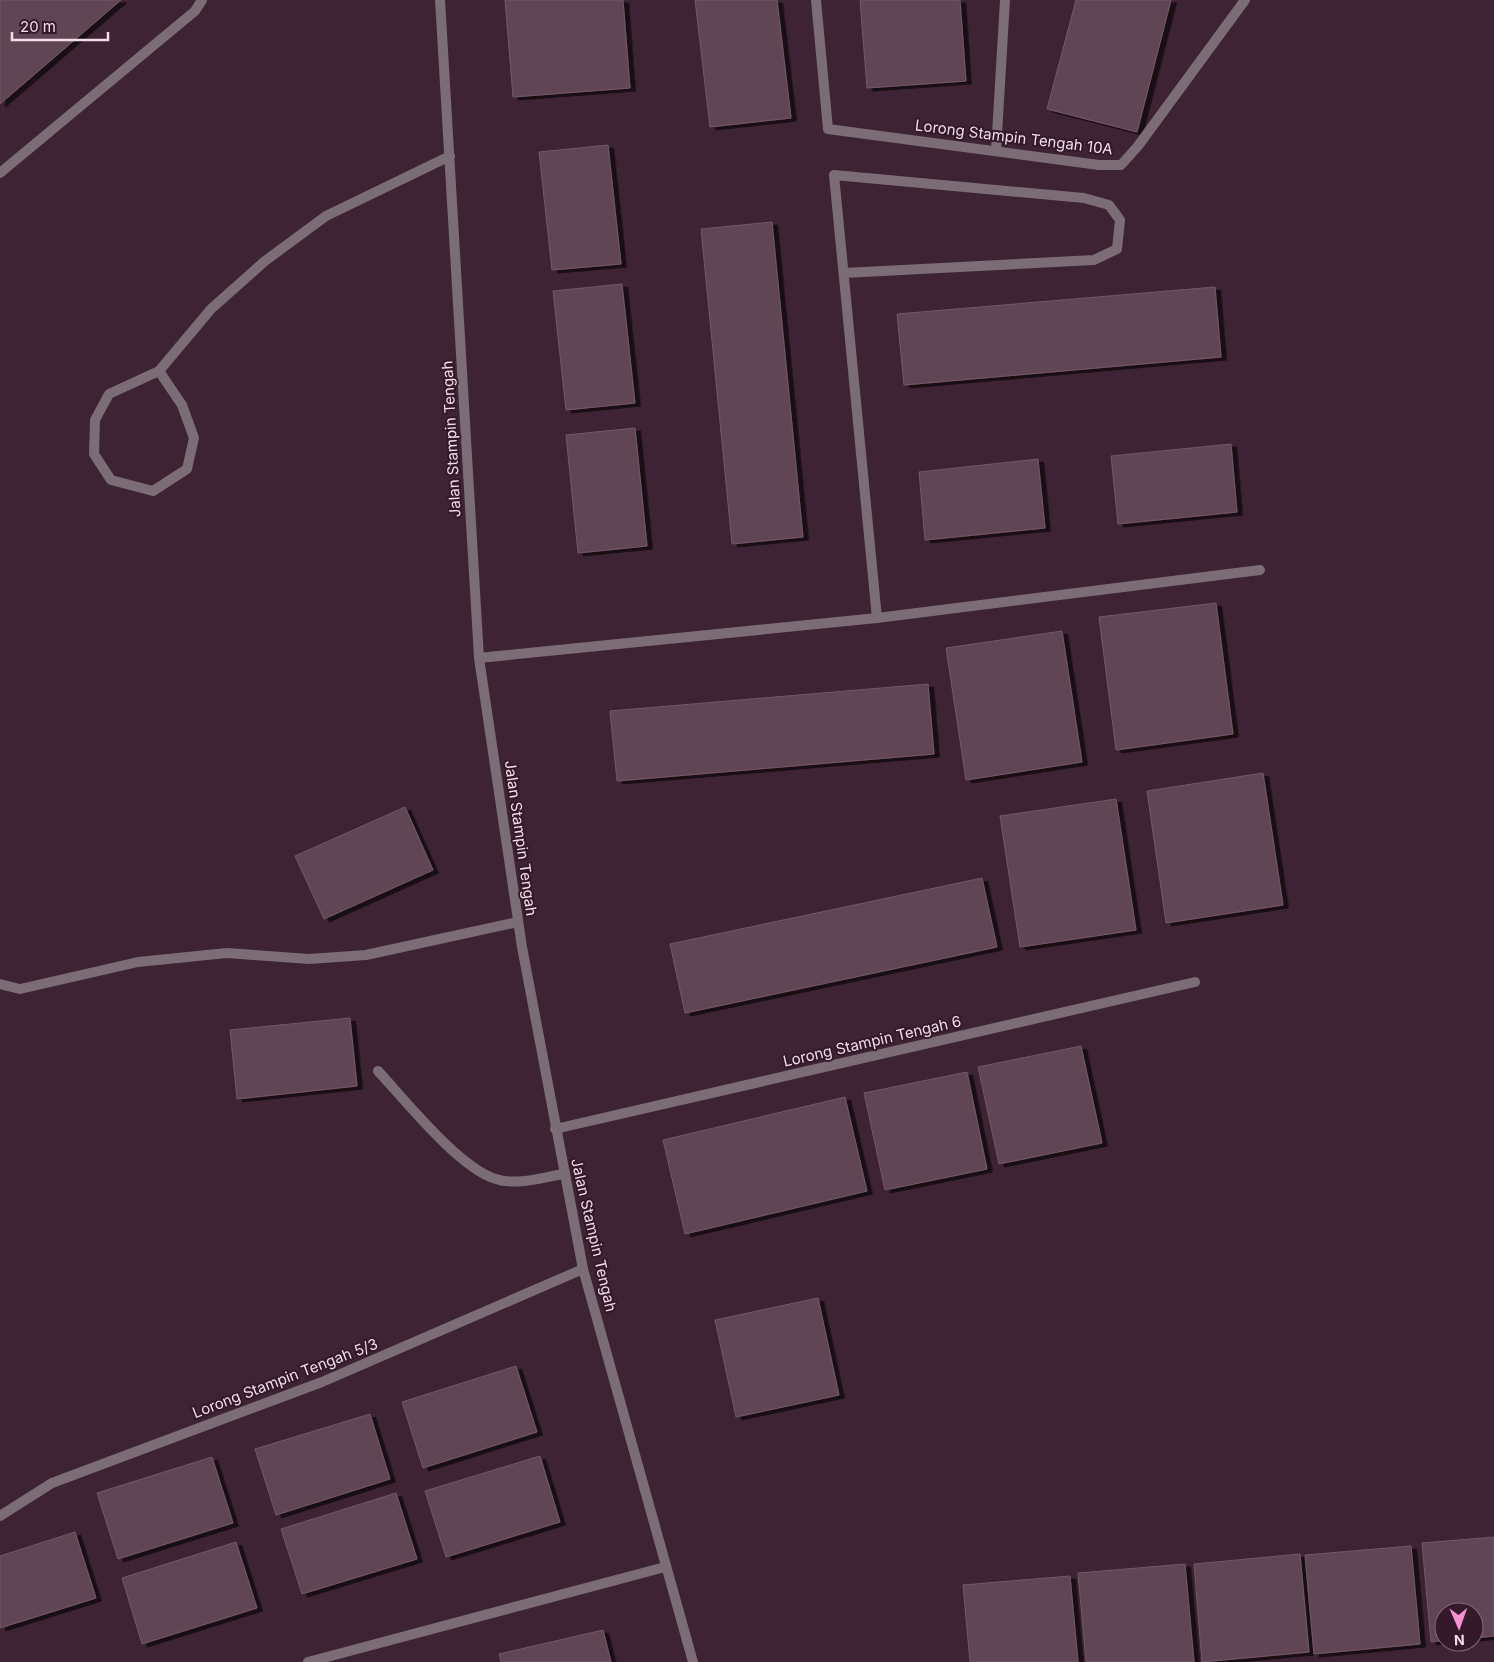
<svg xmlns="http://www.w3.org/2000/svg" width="1494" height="1662" viewBox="0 0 1494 1662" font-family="Inter,sans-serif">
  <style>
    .building { fill: #614455; stroke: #765769; filter: url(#shadow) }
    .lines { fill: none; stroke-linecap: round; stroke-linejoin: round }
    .lane { stroke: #7b6c75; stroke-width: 10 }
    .street { stroke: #7b6c75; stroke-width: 10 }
    .labels { text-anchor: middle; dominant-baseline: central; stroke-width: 4; stroke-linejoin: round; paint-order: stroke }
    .street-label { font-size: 15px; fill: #f1dee9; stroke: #331929 }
  </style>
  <defs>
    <filter id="shadow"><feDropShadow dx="5.5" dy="3" stdDeviation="0" flood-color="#0009"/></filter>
  </defs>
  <rect width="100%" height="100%" fill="#3d2333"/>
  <!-- building -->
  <g class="building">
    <path d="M0,0H121L0,104Z"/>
    <path d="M505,0H623L630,88L513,97Z"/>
    <path d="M695,0H777L791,118L710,127Z"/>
    <path d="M860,0H960L966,81L867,88Z"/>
    <path d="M1076,0H1171L1137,132L1047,109Z"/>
    <path d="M608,145L621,264L552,270L539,152Z"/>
    <path d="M772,222L803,537L732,544L701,229Z"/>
    <path d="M622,284L635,403L566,410L553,291Z"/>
    <path d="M1215,287L1221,357L904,385L897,314Z"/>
    <path d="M635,428L647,546L578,553L566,435Z"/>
    <path d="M1231,444L1237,512L1118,524L1111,456Z"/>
    <path d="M1038,459L1045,528L925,540L919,472Z"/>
    <path d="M1216,603L1233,734L1116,750L1099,617Z"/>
    <path d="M1062,631L1082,762L966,780L946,648Z"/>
    <path d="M928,684L934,754L617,781L610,711Z"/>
    <path d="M1263,773L1283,905L1166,923L1147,791Z"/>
    <path d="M1116,799L1136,930L1020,947L1000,816Z"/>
    <path d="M405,807L433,870L324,919L295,856Z"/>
    <path d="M982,878L997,947L685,1013L670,944Z"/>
    <path d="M350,1018L357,1086L237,1099L230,1030Z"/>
    <path d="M1081,1046L1102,1143L999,1164L978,1067Z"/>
    <path d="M967,1072L987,1169L885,1190L864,1093Z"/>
    <path d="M845,1097L867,1191L685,1234L663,1140Z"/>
    <path d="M818,1298L839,1395L736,1417L715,1320Z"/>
    <path d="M516,1366L537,1432L423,1468L402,1402Z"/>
    <path d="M370,1414L390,1479L276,1515L255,1449Z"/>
    <path d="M540,1456L560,1522L446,1557L425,1491Z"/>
    <path d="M212,1457L233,1523L118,1559L97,1493Z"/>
    <path d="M396,1493L417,1559L302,1594L281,1529Z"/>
    <path d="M75,1532L96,1598L0,1628V1556Z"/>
    <path d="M1494,1537V1636L1474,1638V1612H1444V1640L1431,1642L1422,1543Z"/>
    <path d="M236,1542L257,1608L142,1644L122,1578Z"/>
    <path d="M1411,1546L1420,1644L1314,1654L1305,1555Z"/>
    <path d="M1300,1554L1309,1652L1202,1662L1194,1564Z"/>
    <path d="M1185,1564L1194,1662H1086L1078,1573Z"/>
    <path d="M1070,1576L1078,1662H970L963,1585Z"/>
    <path d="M603,1630L611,1662H501L499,1654Z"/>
  </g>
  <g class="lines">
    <!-- lane -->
    <g class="lane">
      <path d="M0,173L195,11L202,0"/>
      <path d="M0,984L20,989L138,962L227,953L309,959L366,955L518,922"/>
    </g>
    <!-- street -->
    <g class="street">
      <path d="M440,0L479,658L522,947L583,1269L693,1662"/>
      <path d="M816,0L828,129L1099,165H1121L1138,146L1245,0"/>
      <path d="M996,151L1005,0"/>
      <path d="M844,273L1094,260L1117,249L1120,220L1109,205L1084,198L834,175L877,618"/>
      <path d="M159,371L182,405L194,438L187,469L153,491L111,480L94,454L95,420L109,394L159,371L211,309L265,261L326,216L450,156"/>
      <path d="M479,658L877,618L1260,570"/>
      <path d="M378,1071C405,1100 459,1168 496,1179C516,1186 544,1177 564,1174"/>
      <path d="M555,1129L1195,982"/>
      <path d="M0,1516L52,1483L322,1382L583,1269"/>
      <path d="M308,1662L665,1567"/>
    </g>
  </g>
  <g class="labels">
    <!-- street labels -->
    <g class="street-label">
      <text transform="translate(1014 137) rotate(7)">Lorong Stampin Tengah 10A</text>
      <text transform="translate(451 439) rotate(-93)">Jalan Stampin Tengah</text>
      <text transform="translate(521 838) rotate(82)">Jalan Stampin Tengah</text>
      <text transform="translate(872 1041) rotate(-13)">Lorong Stampin Tengah 6</text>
      <text transform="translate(594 1235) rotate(77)">Jalan Stampin Tengah</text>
      <text transform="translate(285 1378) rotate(-21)">Lorong Stampin Tengah 5/3</text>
    </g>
  </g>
  <!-- north arrow -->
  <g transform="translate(1459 1627) rotate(178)"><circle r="24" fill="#331929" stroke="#7f6876"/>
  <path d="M0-4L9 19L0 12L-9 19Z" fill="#f690d0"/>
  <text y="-8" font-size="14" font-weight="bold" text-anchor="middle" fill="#f1dee9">N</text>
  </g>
  <!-- scale -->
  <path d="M12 32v8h96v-8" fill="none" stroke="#f1dee9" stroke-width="2.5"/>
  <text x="20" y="32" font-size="15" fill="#f1dee9" stroke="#331929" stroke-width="4" paint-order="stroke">20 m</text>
</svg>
